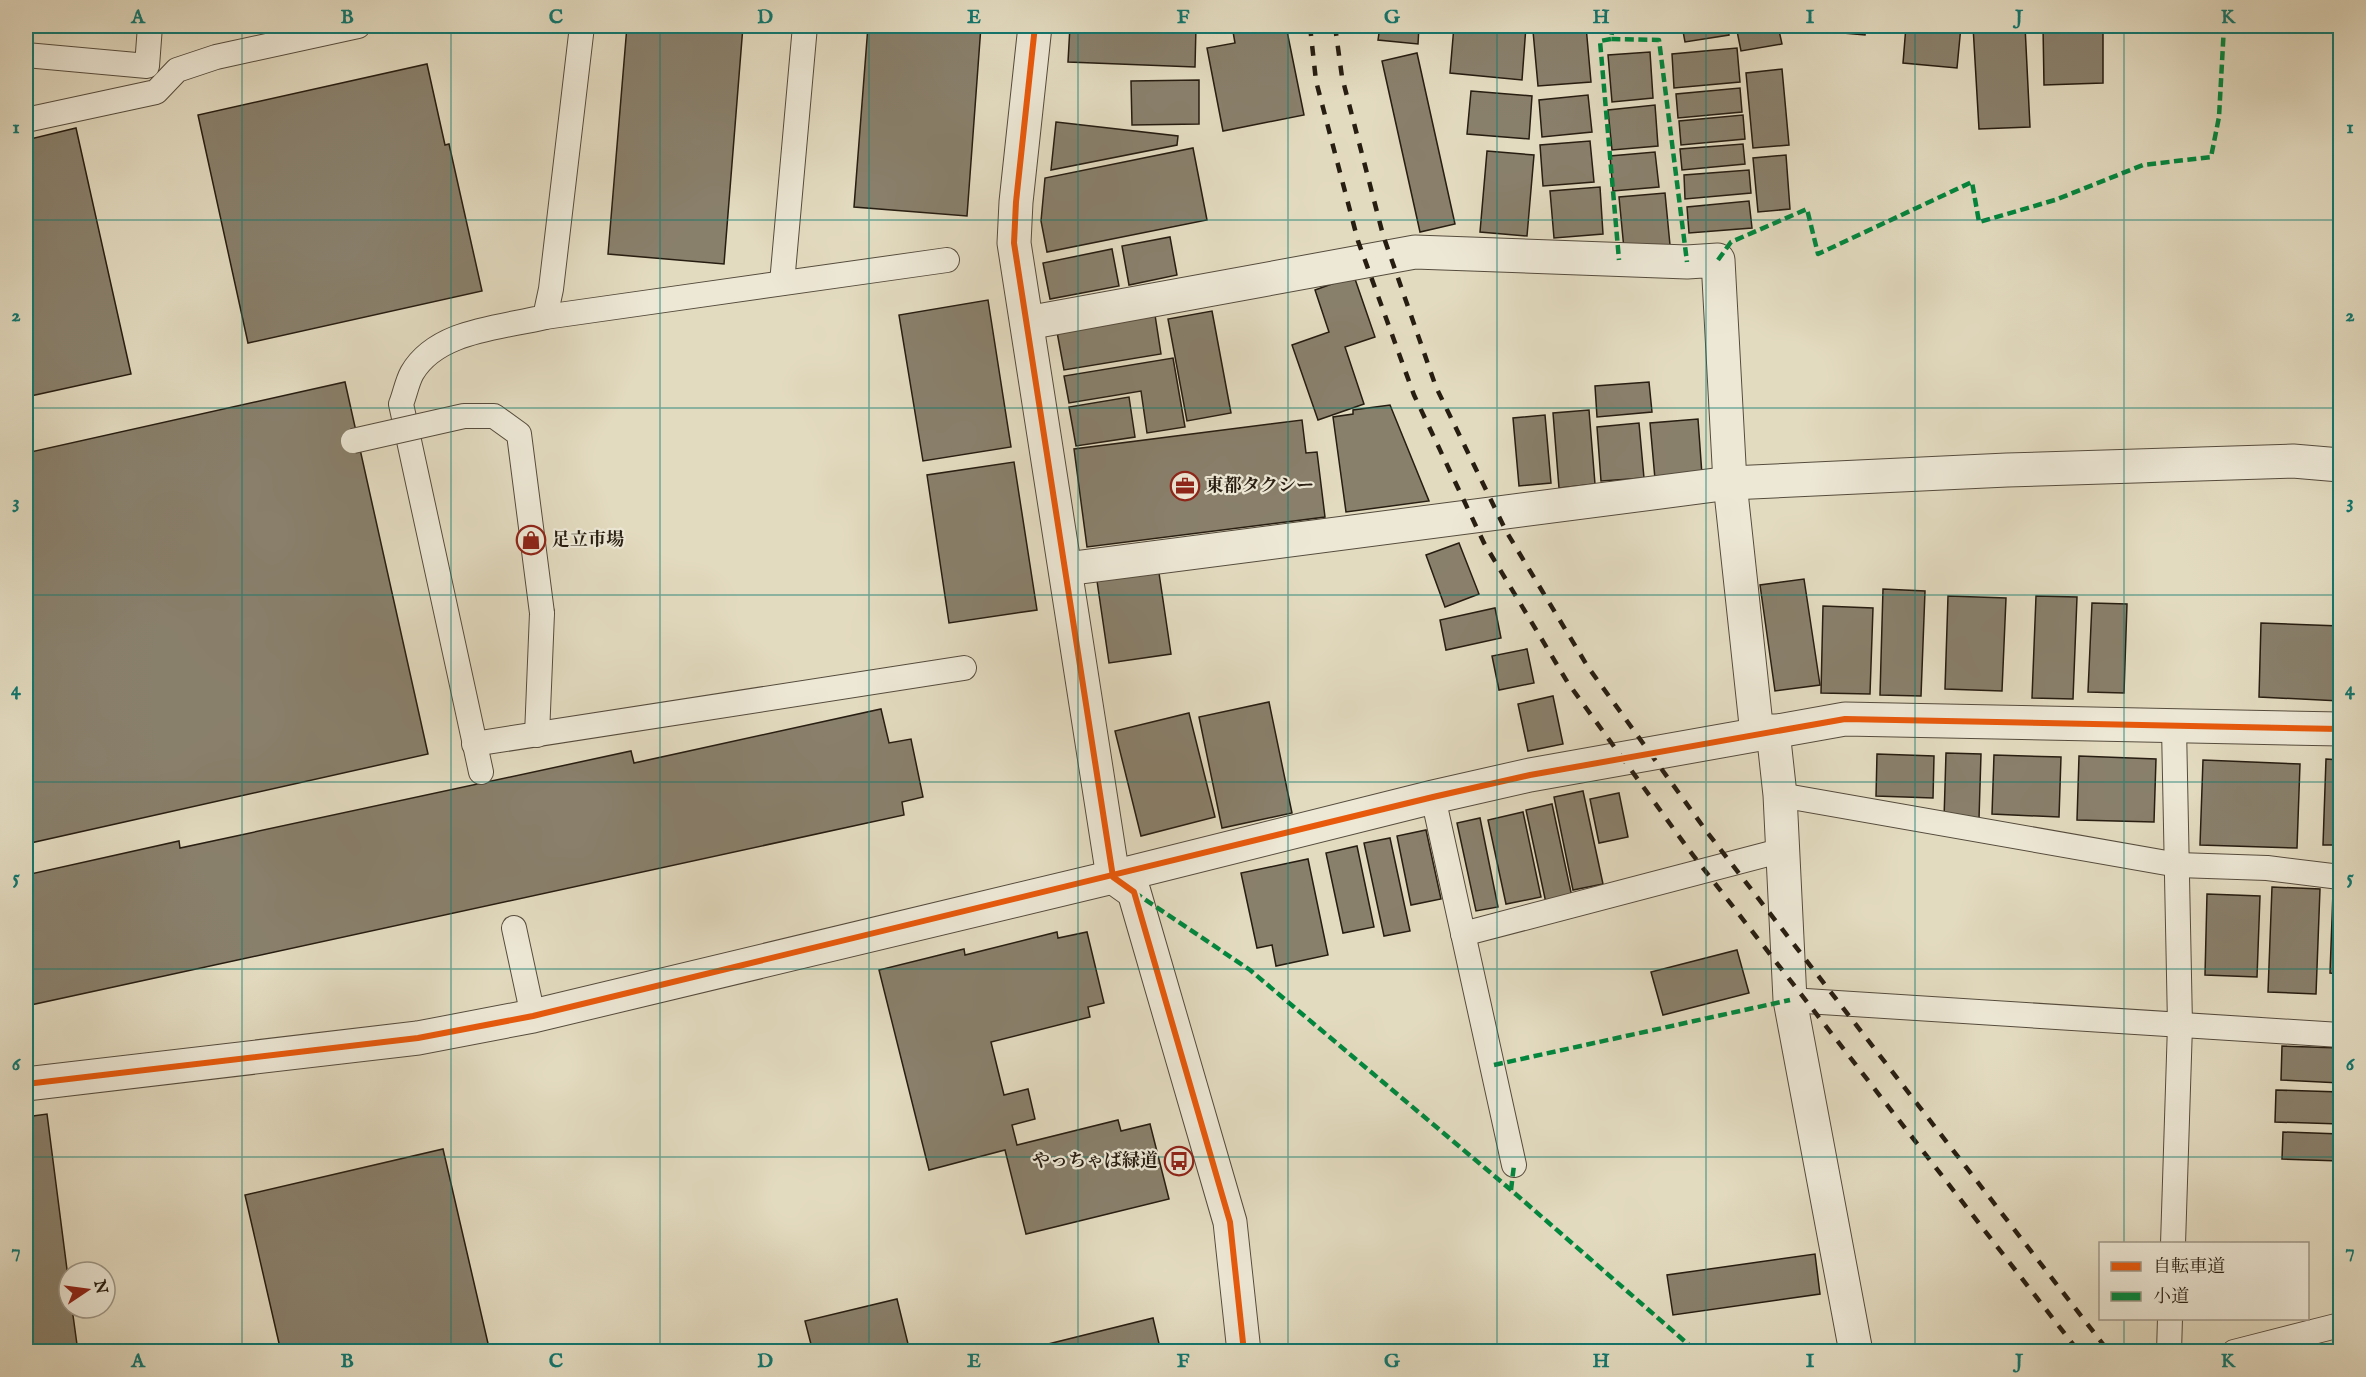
<svg xmlns="http://www.w3.org/2000/svg" width="2366" height="1377" viewBox="0 0 2366 1377" font-family="'IM FELL English','Noto Serif JP',serif">
  <style>
    .building { fill: #89806c; stroke: #271d11; stroke-width: 1.5 }
    .lines { fill: none; stroke-linecap: round; stroke-linejoin: round }
    .service-casing { stroke: #564c3d; stroke-width: 26 }
    .minor-casing { stroke: #564c3d; stroke-width: 35 }
    .tertiary-casing { stroke: #564c3d; stroke-width: 35 }
    .service { stroke: #ede8d6; stroke-width: 24 }
    .minor { stroke: #ede8d6; stroke-width: 33 }
    .tertiary { stroke: #ede8d6; stroke-width: 33 }
    .rail { stroke: #271d11; stroke-width: 4.5; stroke-dasharray: 10 10; stroke-linecap: butt }
    .service-bridge-casing { stroke: #564c3d; stroke-width: 26; stroke-linecap: butt }
    .service-bridge { stroke: #ede8d6; stroke-width: 24 }
    .quiet { stroke: #00873e; stroke-width: 4.5; stroke-dasharray: 9 4.5; stroke-linecap: butt }
    .cycleway-casing { stroke: #ede8d6; stroke-width: 10 }
    .cycleway { stroke: #e8590c; stroke-width: 6 }
    .grid { fill: none; stroke: #0f766e; stroke-width: 1.5; stroke-opacity: 0.55 }
    .labels { text-anchor: middle; dominant-baseline: central; stroke-width: 4.5; stroke-linejoin: round; paint-order: stroke }
    .poi-label { font-size: 18px; font-weight: bold; fill: #271d11; stroke: #ede8d6; text-anchor: start }
    .neatline { fill: none; stroke: #0f766e; stroke-width: 2 }
    .grid-label { font-size: 20px; text-anchor: middle; font-weight: bold; fill: #0f766e }
  </style>
  <rect width="100%" height="100%" fill="#e3dbc0"/>
  <filter id="stains"><feTurbulence type="fractalNoise" baseFrequency=".00333" numOctaves="4"/><feColorMatrix values="0 0 0 0 .2 0 0 0 0 .09 0 0 0 0 .02 0 0 0 .5 -.17"/></filter>
  <radialGradient id="worn" r=".72"><stop offset=".6" stop-color="#630" stop-opacity="0"/><stop offset="1" stop-color="#630" stop-opacity=".3"/></radialGradient>
  <!-- building -->
  <g class="building">
    <path d="M627,26H743L724,264L608,254Z"/>
    <path d="M868,26H981L967,216L854,207Z"/>
    <path d="M1070,26H1196L1195,67L1068,62Z"/>
    <path d="M1232,26H1286L1304,115L1223,131L1207,48L1235,43Z"/>
    <path d="M1380,26H1419L1418,44L1378,40Z"/>
    <path d="M1454,26H1526L1522,80L1450,73Z"/>
    <path d="M1586,26L1591,82L1538,86L1533,31Z"/>
    <path d="M1682,26H1728L1729,35L1685,42Z"/>
    <path d="M1736,26H1778L1782,44L1741,51Z"/>
    <path d="M1787,26H1828L1827,29Z"/>
    <path d="M1833,26H1866L1865,35L1832,32Z"/>
    <path d="M1906,26H1961L1957,68L1903,63Z"/>
    <path d="M1973,26H2025L2030,127L1979,129Z"/>
    <path d="M2043,26H2103V83L2044,85Z"/>
    <path d="M1737,48L1740,82L1674,88L1672,54Z"/>
    <path d="M1650,52L1653,98L1612,102L1608,55Z"/>
    <path d="M1417,53L1455,224L1420,232L1382,61Z"/>
    <path d="M427,64L445,145L449,144L482,291L248,343L198,115Z"/>
    <path d="M1782,69L1789,145L1753,148L1746,73Z"/>
    <path d="M1199,80V124L1132,125L1131,81Z"/>
    <path d="M1740,88L1742,112L1678,118L1676,94Z"/>
    <path d="M1471,91L1532,96L1529,139L1467,134Z"/>
    <path d="M1588,95L1592,132L1542,137L1539,100Z"/>
    <path d="M1655,105L1658,146L1612,150L1608,110Z"/>
    <path d="M1743,115L1745,139L1681,145L1679,121Z"/>
    <path d="M1056,122L1178,136L1177,145L1051,170Z"/>
    <path d="M76,128L131,374L26,397V140Z"/>
    <path d="M1590,141L1594,182L1543,186L1540,145Z"/>
    <path d="M1743,144L1745,164L1682,170L1680,149Z"/>
    <path d="M1193,148L1207,220L1047,252L1041,221L1045,178Z"/>
    <path d="M1487,151L1534,155L1527,236L1480,232Z"/>
    <path d="M1655,152L1659,187L1613,191L1610,156Z"/>
    <path d="M1786,155L1790,209L1758,212L1753,158Z"/>
    <path d="M1749,170L1751,193L1685,199L1684,175Z"/>
    <path d="M1600,187L1603,234L1554,238L1550,191Z"/>
    <path d="M1665,193L1670,245L1624,249L1619,197Z"/>
    <path d="M1749,201L1752,228L1689,233L1687,207Z"/>
    <path d="M1170,237L1177,275L1129,285L1122,246Z"/>
    <path d="M1112,249L1119,286L1050,299L1043,263Z"/>
    <path d="M1354,276L1375,337L1345,347L1364,404L1318,420L1292,345L1329,332L1315,290Z"/>
    <path d="M988,300L1011,447L923,461L899,315Z"/>
    <path d="M1212,311L1231,413L1187,421L1168,319Z"/>
    <path d="M1155,315L1161,354L1064,370L1057,332Z"/>
    <path d="M1173,358L1185,427L1147,433L1141,391L1069,403L1064,376Z"/>
    <path d="M345,382L428,754L26,844V453Z"/>
    <path d="M1649,382L1652,412L1597,417L1595,386Z"/>
    <path d="M1129,397L1135,437L1076,446L1069,407Z"/>
    <path d="M1390,405L1429,501L1346,512L1333,417L1353,414V410Z"/>
    <path d="M1589,410L1595,484L1559,488L1553,413Z"/>
    <path d="M1545,415L1551,483L1519,486L1513,418Z"/>
    <path d="M1698,419L1702,475L1655,479L1650,423Z"/>
    <path d="M1302,420L1306,453L1317,452L1325,517L1087,547L1074,449Z"/>
    <path d="M1639,423L1644,478L1601,481L1597,427Z"/>
    <path d="M1014,462L1037,610L949,623L927,475Z"/>
    <path d="M1459,543L1479,594L1445,607L1426,555Z"/>
    <path d="M1159,573L1171,654L1109,663L1097,581Z"/>
    <path d="M1804,579L1820,685L1775,691L1760,585Z"/>
    <path d="M1883,589L1925,591L1921,696L1880,695Z"/>
    <path d="M1948,596L2006,598L2002,691L1945,689Z"/>
    <path d="M2036,596L2077,597L2073,699L2032,698Z"/>
    <path d="M2092,603L2127,604L2124,693L2088,692Z"/>
    <path d="M1823,606L1873,608L1870,694L1821,693Z"/>
    <path d="M1495,608L1501,638L1446,650L1440,620Z"/>
    <path d="M2261,623L2340,626V701L2259,697Z"/>
    <path d="M1527,649L1534,683L1499,690L1492,656Z"/>
    <path d="M1553,696L1563,744L1528,751L1518,704Z"/>
    <path d="M1269,702L1292,813L1222,828L1199,717Z"/>
    <path d="M881,709L889,743L911,739L923,797L902,802L904,815L26,1006V875L179,841L180,848L631,751L634,763Z"/>
    <path d="M1189,713L1215,817L1141,836L1115,731Z"/>
    <path d="M1946,753L1981,754L1979,819H1944Z"/>
    <path d="M1877,754L1934,756L1933,798L1876,796Z"/>
    <path d="M1994,755L2061,757L2059,817L1992,814Z"/>
    <path d="M2079,756L2156,759L2154,822L2077,820Z"/>
    <path d="M2326,759L2340,760V845H2323Z"/>
    <path d="M2203,760L2300,764L2297,848L2200,845Z"/>
    <path d="M1583,791L1603,884L1573,890L1554,797Z"/>
    <path d="M1619,793L1628,837L1599,843L1590,799Z"/>
    <path d="M1552,804L1572,897L1546,903L1526,810Z"/>
    <path d="M1523,812L1541,897L1506,904L1488,820Z"/>
    <path d="M1480,818L1498,907L1476,911L1457,823Z"/>
    <path d="M1426,830L1441,899L1411,905L1397,836Z"/>
    <path d="M1390,838L1410,931L1384,936L1364,843Z"/>
    <path d="M1357,846L1374,927L1343,933L1326,853Z"/>
    <path d="M1308,859L1328,955L1276,966L1272,945L1257,948L1241,873Z"/>
    <path d="M2272,887L2320,889L2316,994L2268,992Z"/>
    <path d="M2333,892L2340,893V974L2330,973Z"/>
    <path d="M2207,894L2260,896L2257,977L2205,975Z"/>
    <path d="M1057,932L1058,938L1087,932L1104,1003L1088,1007L1090,1017L991,1042L1004,1095L1028,1089L1035,1119L1012,1125L1017,1145L1118,1120L1121,1131L1150,1124L1169,1199L1026,1234L1005,1150L929,1170L879,970L964,949L965,955Z"/>
    <path d="M1737,950L1749,993L1663,1015L1651,972Z"/>
    <path d="M2282,1046L2340,1048V1083L2281,1080Z"/>
    <path d="M2276,1090L2340,1092V1124L2275,1122Z"/>
    <path d="M47,1114L69,1285V1308H72L78,1352H26V1117Z"/>
    <path d="M2283,1132L2340,1134V1161L2282,1159Z"/>
    <path d="M443,1149L490,1352H281L245,1195Z"/>
    <path d="M1815,1254L1820,1294L1673,1315L1667,1275Z"/>
    <path d="M897,1299L910,1352H813L805,1321Z"/>
    <path d="M1153,1318L1161,1352L1024,1350Z"/>
  </g>
  <g class="lines">
    <!-- service casing -->
    <g class="service-casing">
      <g id="service">
        <path d="M26,55L147,66L150,26"/>
        <path d="M26,120L156,92L177,70L216,57L358,26"/>
        <path d="M782,283L805,26"/>
        <path d="M545,317L947,260"/>
        <path d="M537,735L542,613"/>
        <path d="M474,744L964,668"/>
        <path d="M481,772L401,404C405,394 407,382 412,373C437,330 500,328 545,317L551,289L582,26"/>
        <path d="M1780,795L2178,865L2267,868L2340,877"/>
        <path d="M1433,797L1514,1165"/>
        <path d="M514,928L533,1016"/>
        <path d="M1463,934L1783,850"/>
        <path d="M1790,1000L2340,1035"/>
        <path d="M2173,1244L2180,1025L2174,727"/>
        <path d="M2169,1352L2170,1318"/>
        <path d="M2234,1352L2340,1325"/>
      </g>
    </g>
    <!-- minor casing -->
    <g class="minor-casing">
      <g id="minor">
        <path d="M1027,323L1415,252L1687,262L1718,260L1730,483L1757,734"/>
        <path d="M1066,569L1730,483L2007,470L2293,461L2340,465"/>
        <path d="M1773,731L1780,795L1790,1000L1856,1352"/>
        <path d="M26,1084L418,1038L533,1016L1113,877"/>
      </g>
    </g>
    <!-- tertiary casing -->
    <g class="tertiary-casing">
      <g id="tertiary">
        <path d="M1035,26L1016,202L1014,243L1113,877L1134,892L1230,1222L1244,1352"/>
        <path d="M1113,877L1433,797L1530,775L1845,719L2340,729"/>
      </g>
    </g>
    <!-- service -->
    <use href="#service" class="service"/>
    <!-- minor -->
    <use href="#minor" class="minor"/>
    <!-- tertiary -->
    <use href="#tertiary" class="tertiary"/>
    <!-- rail -->
    <g class="rail">
      <path d="M1310,26L1316,81L1358,241L1414,395L1484,543L1568,683L1689,850L2079,1352"/>
      <path d="M1335,26L1342,77L1383,235L1436,387L1506,531L1588,667L1707,832L2109,1352"/>
    </g>
    <!-- service-bridge casing -->
    <g class="service-bridge-casing">
      <path id="service-bridge" d="M353,441L464,416H494L519,434L542,613"/>
    </g>
    <!-- service-bridge -->
    <use href="#service-bridge" class="service-bridge"/>
    <!-- quiet -->
    <g class="quiet">
      <path d="M1613,26L1611,39L1659,40L1687,262"/>
      <path d="M1611,39L1600,41L1619,260"/>
      <path d="M1718,260L1731,242L1807,209L1818,254L1972,182L1979,222L2055,200L2143,165L2211,157L2219,117L2224,26"/>
      <path d="M1134,892L1250,970L1511,1190L1697,1352"/>
      <path d="M1494,1065L1790,1000"/>
      <path d="M1511,1190L1514,1165"/>
    </g>
    <!-- cycleway casing -->
    <g class="cycleway-casing">
      <g id="cycleway">
        <path d="M1035,26L1016,202L1014,243L1113,877L1134,892L1230,1222L1244,1352"/>
        <path d="M26,1084L418,1038L533,1016L1433,797L1530,775L1845,719L2340,729"/>
      </g>
    </g>
    <!-- cycleway -->
    <use href="#cycleway" class="cycleway"/>
  </g>
  <!-- grid -->
  <path class="grid" d="M242,26V1352M451,26V1352M660,26V1352M869,26V1352M1078,26V1352M1288,26V1352M1497,26V1352M1706,26V1352M1915,26V1352M2124,26V1244M26,220H2340M26,408H2340M26,595H2340M26,782H2340M26,969H2340M26,1157H2340M2124,1318V1352"/>
  <!-- icons -->
  <defs>
    <g id="office-ring" transform="scale(1.5)"><circle r="9.5" fill="#ede8d6" stroke="#8f2418" stroke-width="1.5"/><path d="M-6-3h4V-5.5h4V-3h4V5H-6ZM-1-4.5V-3h2v-1.5ZM-6 0V1H6V0Z" fill="#8f2418"/></g>
    <g id="shop-ring" transform="scale(1.5)"><circle r="9.5" fill="#ede8d6" stroke="#8f2418" stroke-width="1.5"/><path d="M-5-2.5h2.3a2.7 3.5 0 0 1 5.4 0H5L5.5 6h-11ZM-1.5-2.5h3a1.5 2.3 0 0 0-3 0Z" fill="#8f2418"/></g>
    <g id="bus-ring" transform="scale(1.5)"><circle r="9.5" fill="#ede8d6" stroke="#8f2418" stroke-width="1.5"/><path d="M-5-6H5V4H4V6H2V4H-2V6H-4V4H-5ZM-3.5-4V0h7V-4ZM-3.5 1.2v1.5H-2V1.2ZM2 1.2v1.5H3.5V1.2Z" fill="#8f2418"/></g>
  </defs>
  <g fill-rule="evenodd">
    <use href="#office-ring" x="1185" y="486"/>
    <use href="#shop-ring" x="531" y="540"/>
    <use href="#bus-ring" x="1179" y="1161"/>
  </g>
  <g class="labels">
    <!-- poi labels -->
    <g class="poi-label">
      <text x="1206" y="486">東都タクシー</text>
      <text x="552" y="540">足立市場</text>
      <text x="1158" y="1161" text-anchor="end">やっちゃば緑道</text>
    </g>
  </g>
  <!-- margin -->
  <rect width="2366" height="1377" fill="none" stroke="#e3dbc0" stroke-width="66"/>
  <!-- legend -->
  <rect x="2099" y="1242" width="210" height="78" fill="#ede8d6" stroke="#9e9787" stroke-width="1.5"/>
  <rect x="2111" y="1262" width="30" height="9" fill="#e8590c" stroke="#9e9787" stroke-width="1.5"/>
  <text x="2153" y="1272" font-size="18" fill="#271d11">自転車道</text>
  <rect x="2111" y="1292" width="30" height="9" fill="#00873e" stroke="#9e9787" stroke-width="1.5"/>
  <text x="2153" y="1302" font-size="18" fill="#271d11">小道</text>
  <!-- north arrow -->
  <g transform="translate(87 1290) rotate(77)"><circle r="28" fill="#ede8d6" stroke="#9e9787" stroke-width="1.5"/>
  <path d="M0-4.5L10 22L0 15L-10 22Z" fill="#8f2418"/>
  <text y="-9" font-size="16" font-weight="bold" text-anchor="middle" fill="#271d11">N</text>
  </g>
  <rect x="33" y="33" width="2300" height="1311" class="neatline"/>
  <g class="grid-label">
    <text x="138" y="23">A</text>
    <text x="347" y="23">B</text>
    <text x="556" y="23">C</text>
    <text x="765" y="23">D</text>
    <text x="974" y="23">E</text>
    <text x="1183" y="23">F</text>
    <text x="1392" y="23">G</text>
    <text x="1601" y="23">H</text>
    <text x="1810" y="23">I</text>
    <text x="2019" y="23">J</text>
    <text x="2228" y="23">K</text>
    <text x="16" y="133">1</text>
    <text x="2350" y="133">1</text>
    <text x="16" y="321">2</text>
    <text x="2350" y="321">2</text>
    <text x="16" y="508">3</text>
    <text x="2350" y="508">3</text>
    <text x="16" y="695">4</text>
    <text x="2350" y="695">4</text>
    <text x="16" y="883">5</text>
    <text x="2350" y="883">5</text>
    <text x="16" y="1070">6</text>
    <text x="2350" y="1070">6</text>
    <text x="16" y="1257">7</text>
    <text x="2350" y="1257">7</text>
    <text x="138" y="1367">A</text>
    <text x="347" y="1367">B</text>
    <text x="556" y="1367">C</text>
    <text x="765" y="1367">D</text>
    <text x="974" y="1367">E</text>
    <text x="1183" y="1367">F</text>
    <text x="1392" y="1367">G</text>
    <text x="1601" y="1367">H</text>
    <text x="1810" y="1367">I</text>
    <text x="2019" y="1367">J</text>
    <text x="2228" y="1367">K</text>
  </g>
  <rect width="100%" height="100%" filter="url(#stains)"/>
  <rect width="100%" height="100%" fill="url(#worn)"/>
</svg>
